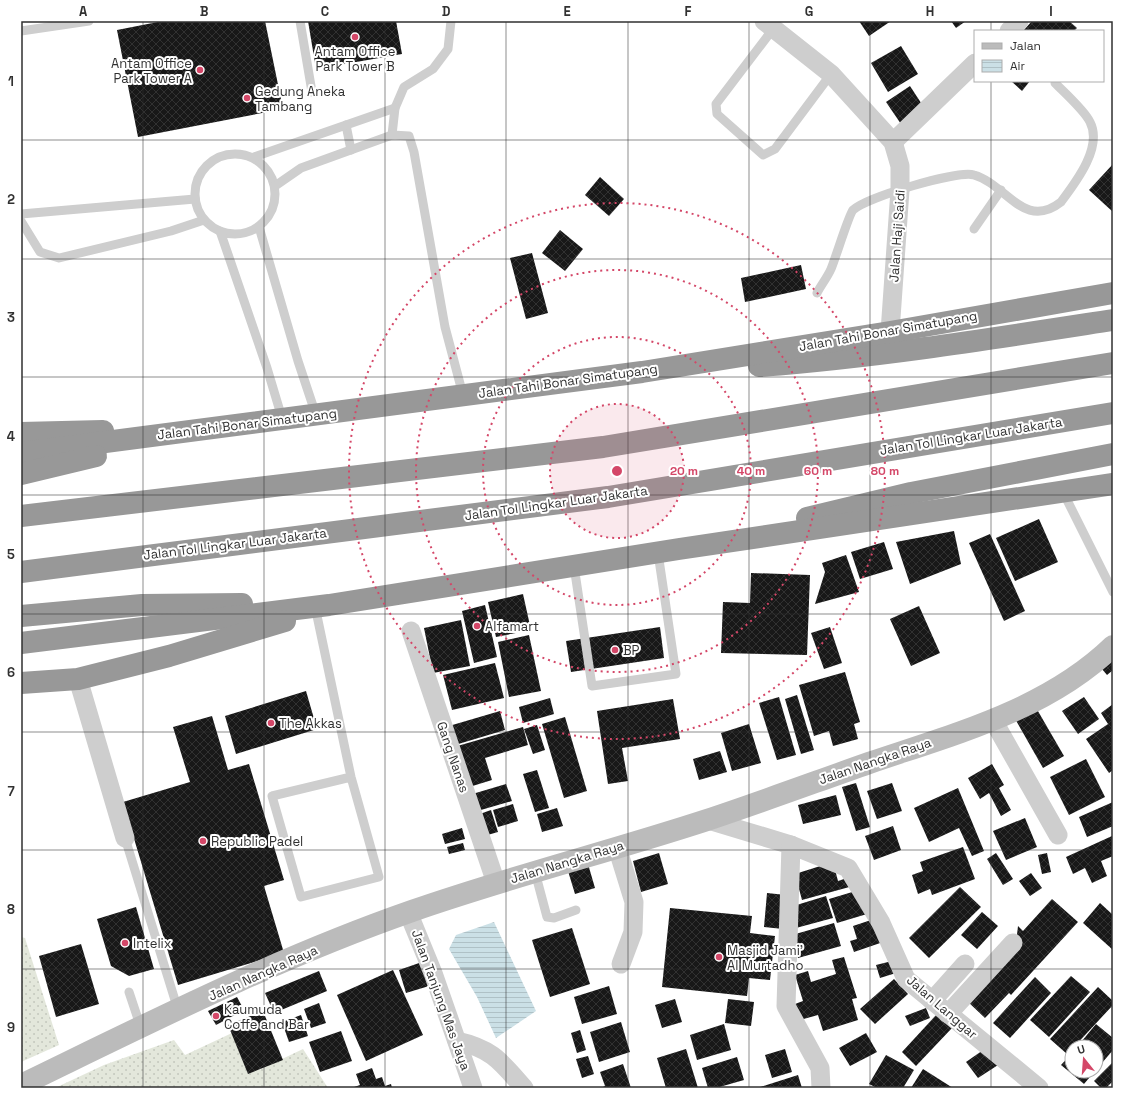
<svg xmlns="http://www.w3.org/2000/svg" width="1134" height="1109" viewBox="0 0 1134 1109" font-family="'Space Grotesk',sans-serif">
  <style>
    .grass { fill: url(#grass-dots) }
    .water { fill: url(#water-rules) }
    .building { fill: url(#building-cross-hatch) }
    .lines { fill: none; stroke-linecap: round; stroke-linejoin: round }
    .lane { stroke: #cecece; stroke-width: 9 }
    .street { stroke: #cecece; stroke-width: 19 }
    .secondary { stroke: #bbb; stroke-width: 22 }
    .highway { stroke: #989898; stroke-width: 22 }
    .grid { fill: none; stroke: #313131; stroke-width: 1; stroke-opacity: 0.55 }
    .ring { fill: none; stroke: #d44768; stroke-width: 2; stroke-dasharray: 2 4 }
    .poi-dot { fill: #d44768; stroke: #fff; stroke-width: 1.5 }
    .labels { text-anchor: middle; dominant-baseline: central; stroke-width: 4; stroke-linejoin: round; paint-order: stroke }
    .poi-label { font-size: 13px; fill: #313131; stroke: #fff; text-anchor: start }
    .street-label { font-size: 13px; fill: #313131; stroke: #fff }
    .centre { fill: #d44768; stroke: #fff; stroke-width: 2 }
    .ring-label { font-size: 12px; text-anchor: middle; font-weight: bold; fill: #d44768; stroke: #fff; stroke-width: 4; stroke-linejoin: round; paint-order: stroke }
    .neatline { fill: none; stroke: #313131; stroke-width: 1.5 }
    .grid-label { font-size: 13px; text-anchor: middle; font-weight: bold; fill: #313131 }
  </style>
  <defs>
    <pattern id="grass-dots" width="8" height="8" patternUnits="userSpaceOnUse"><rect width="8" height="8" fill="#e3e7db"/><path d="M2 2h.1M6 6h.1" fill="none" stroke="#c3c7bc" stroke-width="1.8" stroke-linecap="round"/></pattern>
    <pattern id="water-rules" width="6" height="5" patternUnits="userSpaceOnUse"><rect width="6" height="5" fill="#cbe0e6"/><path d="M0 2.5h6" fill="none" stroke="#afc1c6"/></pattern>
    <pattern id="building-cross-hatch" width="8" height="8" patternUnits="userSpaceOnUse"><rect width="8" height="8" fill="#181818"/><path d="M0 0l8 8M0 8l8-8" fill="none" stroke="#313131"/></pattern>
  </defs>
  <rect width="100%" height="100%" fill="#fff"/>
  <!-- grass -->
  <g class="grass">
    <path d="M21,937L25,938L59,1045L21,1062Z"/>
    <path d="M232,1033L259,1070L303,1049L328,1088H55L104,1065L174,1040L185,1055Z"/>
  </g>
  <!-- water -->
  <path class="water" d="M494,922L536,1011L496,1038L477,997L449,949L456,935Z"/>
  <!-- building -->
  <g class="building">
    <path d="M163,21H265L283,109L138,137L117,30Z"/>
    <path d="M308,21H396L402,54L316,69Z"/>
    <path d="M859,21H891L869,36Z"/>
    <path d="M951,21H966L956,28Z"/>
    <path d="M1032,21H1069L1077,28L1074,31H1023Z"/>
    <path d="M901,46L918,74L888,92L871,63Z"/>
    <path d="M1011,81H1030L1022,91Z"/>
    <path d="M910,86L925,109L901,124L886,102Z"/>
    <path d="M1113,164V212L1089,190Z"/>
    <path d="M600,177L624,199L609,216L585,195Z"/>
    <path d="M560,230L583,249L565,271L542,253Z"/>
    <path d="M532,253L548,313L526,319L510,258Z"/>
    <path d="M801,265L806,289L745,302L741,278Z"/>
    <path d="M1039,519L1058,562L1015,581L996,538Z"/>
    <path d="M954,531L961,564L910,584L896,542Z"/>
    <path d="M990,534L1025,611L1004,621L969,543Z"/>
    <path d="M884,542L893,569L860,579L851,552Z"/>
    <path d="M846,555L859,592L815,604L825,572L822,563Z"/>
    <path d="M751,573L810,575L807,655L721,653L723,602L750,603Z"/>
    <path d="M523,594L531,630L496,637L488,602Z"/>
    <path d="M485,605L497,657L474,663L462,611Z"/>
    <path d="M919,606L940,653L911,666L890,619Z"/>
    <path d="M461,620L470,666L433,673L424,628Z"/>
    <path d="M660,627L664,658L571,672L566,641Z"/>
    <path d="M830,627L842,663L824,669L811,633Z"/>
    <path d="M529,635L541,691L509,697L498,642Z"/>
    <path d="M1113,652V670L1107,675L1096,662Z"/>
    <path d="M495,663L504,698L452,710L443,675Z"/>
    <path d="M845,672L860,722L854,724L858,739L833,746L829,731L814,736L799,685Z"/>
    <path d="M306,691L317,729L236,754L225,716Z"/>
    <path d="M797,695L814,750L801,754L785,699Z"/>
    <path d="M779,697L796,755L777,760L759,703Z"/>
    <path d="M1084,697L1099,719L1078,734L1062,711Z"/>
    <path d="M550,698L554,714L523,723L519,707Z"/>
    <path d="M673,699L680,739L622,748L628,781L608,784L597,711Z"/>
    <path d="M1113,704V770L1109,773L1086,739L1108,724L1101,713Z"/>
    <path d="M1035,706L1064,756L1043,768L1014,717Z"/>
    <path d="M500,711L505,730L455,745L449,726Z"/>
    <path d="M212,716L228,770L249,764L284,880L264,886L284,953L178,985L123,802L190,782L173,727Z"/>
    <path d="M565,717L587,791L564,798L542,724Z"/>
    <path d="M749,724L761,763L732,771L721,733Z"/>
    <path d="M537,725L545,750L533,754L524,729Z"/>
    <path d="M523,727L528,745L485,758L492,780L466,788L454,747Z"/>
    <path d="M720,751L727,772L699,780L693,759Z"/>
    <path d="M1086,759L1105,797L1069,815L1050,777Z"/>
    <path d="M992,764L1004,785L999,788L1011,810L1001,816L989,793L980,799L968,778Z"/>
    <path d="M537,770L549,808L535,812L523,774Z"/>
    <path d="M856,783L870,827L856,831L842,787Z"/>
    <path d="M892,783L902,811L877,819L867,791Z"/>
    <path d="M506,784L512,801L474,812L469,795Z"/>
    <path d="M958,788L984,851L972,856L959,828L929,842L914,808Z"/>
    <path d="M836,795L841,815L803,824L798,805Z"/>
    <path d="M1113,802V826L1087,837L1079,817Z"/>
    <path d="M513,804L518,821L498,827L493,810Z"/>
    <path d="M557,808L563,826L542,832L537,814Z"/>
    <path d="M491,810L498,832L484,836L477,815Z"/>
    <path d="M1025,818L1037,847L1006,860L993,831Z"/>
    <path d="M893,826L901,850L874,860L865,836Z"/>
    <path d="M462,828L465,839L445,844L442,834Z"/>
    <path d="M1112,836L1113,856L1101,861L1107,876L1092,883L1085,868L1073,874L1066,857Z"/>
    <path d="M463,843L465,850L449,854L447,847Z"/>
    <path d="M963,847L975,879L932,895L930,889L918,894L912,875L923,871L920,862Z"/>
    <path d="M659,853L668,884L641,892L633,861Z"/>
    <path d="M996,853L1013,879L1003,885L987,859Z"/>
    <path d="M1047,853L1051,872L1042,874L1038,855Z"/>
    <path d="M833,862L838,881L850,877L853,886L802,900L795,874Z"/>
    <path d="M588,864L595,888L575,894L568,871Z"/>
    <path d="M1031,873L1042,888L1030,896L1019,881Z"/>
    <path d="M960,887L981,907L929,958L909,938Z"/>
    <path d="M859,890L867,914L837,923L829,899Z"/>
    <path d="M767,893L786,895L783,929L764,927Z"/>
    <path d="M826,896L833,918L796,928L790,907Z"/>
    <path d="M1052,899L1078,922L1011,995L1009,993L985,1018L966,1000L1016,943L1018,926L1023,931Z"/>
    <path d="M1100,903L1113,915V950L1083,923Z"/>
    <path d="M136,907L154,969L129,976L111,966L97,919Z"/>
    <path d="M670,908L752,916L750,933L775,936L770,980L749,978L747,996L662,987Z"/>
    <path d="M982,912L998,926L977,949L961,935Z"/>
    <path d="M874,919L886,941L854,952L850,941L857,939L853,926Z"/>
    <path d="M834,923L841,946L798,958L792,935Z"/>
    <path d="M572,928L590,984L550,997L532,940Z"/>
    <path d="M81,944L99,1004L56,1017L39,956Z"/>
    <path d="M844,957L857,998L852,999L858,1020L823,1031L818,1015L800,1020L795,1004L803,1001L795,975L808,971L811,982L836,974L832,960Z"/>
    <path d="M892,961L896,973L880,978L876,965Z"/>
    <path d="M422,962L429,986L406,993L399,970Z"/>
    <path d="M393,970L423,1035L366,1061L337,995Z"/>
    <path d="M319,971L327,991L274,1013L265,993Z"/>
    <path d="M1071,976L1090,992L1049,1037L1030,1020Z"/>
    <path d="M1035,977L1051,993L1010,1038L993,1023Z"/>
    <path d="M894,979L908,994L875,1024L860,1009Z"/>
    <path d="M609,986L617,1014L582,1024L574,997Z"/>
    <path d="M1098,987L1113,1001V1005L1074,1047H1072L1067,1054L1050,1039Z"/>
    <path d="M237,997L244,1010L216,1025L208,1011Z"/>
    <path d="M675,999L682,1022L662,1028L655,1005Z"/>
    <path d="M728,999L754,1002L751,1026L725,1023Z"/>
    <path d="M319,1003L326,1023L311,1028L304,1009Z"/>
    <path d="M926,1008L930,1018L910,1026L905,1016Z"/>
    <path d="M263,1011L283,1060L248,1074L228,1025Z"/>
    <path d="M937,1014L952,1028L916,1066L902,1052Z"/>
    <path d="M301,1015L308,1036L289,1042L282,1022Z"/>
    <path d="M621,1022L630,1052L599,1062L590,1032Z"/>
    <path d="M724,1024L731,1050L697,1060L690,1035Z"/>
    <path d="M1096,1024L1113,1038V1050L1096,1070V1047H1077Z"/>
    <path d="M580,1030L586,1050L577,1053L571,1033Z"/>
    <path d="M341,1031L352,1061L320,1072L309,1042Z"/>
    <path d="M866,1033L877,1052L850,1066L839,1048Z"/>
    <path d="M986,1048L998,1065L978,1078L966,1062Z"/>
    <path d="M686,1049L698,1088H666L657,1058Z"/>
    <path d="M785,1049L792,1072L772,1078L765,1055Z"/>
    <path d="M1072,1053V1071H1095L1084,1084L1061,1065Z"/>
    <path d="M886,1055L914,1070L903,1088H877L869,1084Z"/>
    <path d="M588,1056L594,1074L582,1078L576,1059Z"/>
    <path d="M737,1057L744,1080L716,1088H708L702,1068Z"/>
    <path d="M1113,1062V1081L1106,1088H1101L1094,1081Z"/>
    <path d="M623,1064L631,1088H601L605,1086L600,1072Z"/>
    <path d="M372,1068L376,1079L382,1077L385,1086L391,1084L392,1088H351L360,1085L356,1074Z"/>
    <path d="M923,1069L953,1088H911Z"/>
    <path d="M798,1075L802,1088H757Z"/>
  </g>
  <g class="lines">
    <!-- lane -->
    <g class="lane">
      <path d="M300,21L312,92"/>
      <path d="M773,29L716,104L717,114L763,155L775,149L831,74"/>
      <path d="M21,31L89,21"/>
      <path d="M346,125L351,150"/>
      <path d="M392,135L395,108L404,87L433,69L448,49L451,21"/>
      <circle cx="235" cy="194" r="40"/>
      <path d="M254,157L395,108"/>
      <path d="M275,186L301,168L392,135L409,136L414,152L445,327L463,395"/>
      <path d="M21,214L195,199"/>
      <path d="M21,221L40,252L59,258L171,231L204,220"/>
      <path d="M259,227L298,361L316,415"/>
      <path d="M974,229L1001,190"/>
      <path d="M220,231L267,368L282,418"/>
      <path d="M817,293C821,285 827,278 831,269C835,260 849,214 853,210C867,197 958,170 974,175C1006,184 1024,231 1061,202C1076,182 1103,147 1090,122C1085,111 1065,93 1055,83"/>
      <path d="M1063,492L1113,592"/>
      <path d="M574,566L592,686L676,674L658,553"/>
      <path d="M316,611L351,777L379,877L301,897L272,796L351,777"/>
      <path d="M125,838L178,1010"/>
      <path d="M535,872L547,917L554,918L576,910"/>
      <path d="M129,992L141,1028"/>
    </g>
    <!-- street -->
    <g class="street">
      <path d="M764,21L831,74L893,142L900,166V190L890,332"/>
      <path d="M1009,31L1019,21"/>
      <path d="M893,142L975,63"/>
      <path d="M411,631L496,883"/>
      <path d="M78,679L125,838"/>
      <path d="M993,720L1058,835"/>
      <path d="M708,820L791,845L848,868L881,923L906,979L1039,1088"/>
      <path d="M791,845L786,1006L820,1068L821,1088"/>
      <path d="M617,847L634,902L633,932L621,964"/>
      <path d="M408,912L433,973L473,1088"/>
      <path d="M932,1001L965,964"/>
      <path d="M948,1014L1013,943"/>
      <path d="M457,1041C493,1049 501,1062 524,1088"/>
    </g>
    <!-- secondary -->
    <path class="secondary" d="M21,1085C149,1023 277,958 412,911C509,877 609,852 707,820C761,802 815,782 869,763C954,734 1047,710 1113,646"/>
    <!-- highway -->
    <g class="highway">
      <path d="M759,366C878,357 996,338 1113,320"/>
      <path d="M21,433L103,431"/>
      <path d="M21,453L642,372L890,332L1113,293"/>
      <path d="M21,474L96,456"/>
      <path d="M21,516L603,447L1113,363"/>
      <path d="M807,518L911,493L1113,454"/>
      <path d="M21,572L608,497L1113,413"/>
      <path d="M21,616L142,605L242,604"/>
      <path d="M21,643L329,605L679,549L1113,484"/>
      <path d="M21,683L78,679L169,656L285,621"/>
    </g>
  </g>
  <!-- grid -->
  <path class="grid" d="M143,21V1088M264,21V1088M385,21V1088M506,21V1088M628,21V1088M749,21V1088M870,21V1088M991,21V31M991,81V1088M21,140H1113M21,259H1113M21,377H1113M21,495H1113M21,614H1113M21,732H1113M21,850H1113M21,969H1113"/>
  <!-- distance rings -->
  <circle cx="617" cy="471" r="67" fill="#d44768" fill-opacity=".12"/>
  <g class="ring">
    <circle cx="617" cy="471" r="67"/>
    <circle cx="617" cy="471" r="134"/>
    <circle cx="617" cy="471" r="201"/>
    <circle cx="617" cy="471" r="268"/>
  </g>
  <!-- markers -->
  <g class="poi-dot">
    <circle cx="355" cy="37" r="4"/>
    <circle cx="200" cy="70" r="4"/>
    <circle cx="247" cy="98" r="4"/>
    <circle cx="477" cy="626" r="4"/>
    <circle cx="615" cy="650" r="4"/>
    <circle cx="271" cy="723" r="4"/>
    <circle cx="203" cy="841" r="4"/>
    <circle cx="125" cy="943" r="4"/>
    <circle cx="719" cy="957" r="4"/>
    <circle cx="216" cy="1016" r="4"/>
  </g>
  <g class="labels">
    <!-- poi labels -->
    <g class="poi-label">
      <text x="355" y="51" text-anchor="middle">Antam Office<tspan x="355" dy="15">Park Tower B</tspan></text>
      <text x="192" y="63" text-anchor="end">Antam Office<tspan x="192" dy="15">Park Tower A</tspan></text>
      <text x="255" y="91">Gedung Aneka<tspan x="255" dy="15">Tambang</tspan></text>
      <text x="485" y="626">Alfamart</text>
      <text x="623" y="650">BP</text>
      <text x="279" y="723">The Akkas</text>
      <text x="211" y="841">Republic Padel</text>
      <text x="133" y="943">Intelix</text>
      <text x="727" y="950">Masjid Jami'<tspan x="727" dy="15">Al Murtadho</tspan></text>
      <text x="224" y="1009">Kaumuda<tspan x="224" dy="15">Coffe and Bar</tspan></text>
    </g>
    <!-- street labels -->
    <g class="street-label">
      <text transform="translate(897 236) rotate(-86)">Jalan Haji Saidi</text>
      <text transform="translate(888 331) rotate(-10)">Jalan Tahi Bonar Simatupang</text>
      <text transform="translate(568 381) rotate(-8)">Jalan Tahi Bonar Simatupang</text>
      <text transform="translate(247 424) rotate(-7)">Jalan Tahi Bonar Simatupang</text>
      <text transform="translate(971 436) rotate(-9)">Jalan Tol Lingkar Luar Jakarta</text>
      <text transform="translate(556 503) rotate(-8)">Jalan Tol Lingkar Luar Jakarta</text>
      <text transform="translate(235 544) rotate(-7)">Jalan Tol Lingkar Luar Jakarta</text>
      <text transform="translate(453 757) rotate(71)">Gang Nanas</text>
      <text transform="translate(875 761) rotate(-19)">Jalan Nangka Raya</text>
      <text transform="translate(567 862) rotate(-17)">Jalan Nangka Raya</text>
      <text transform="translate(263 973) rotate(-24)">Jalan Nangka Raya</text>
      <text transform="translate(441 1000) rotate(70)">Jalan Tanjung Mas Jaya</text>
      <text transform="translate(942 1007) rotate(41)">Jalan Langgar</text>
    </g>
  </g>
  <circle cx="617" cy="471" r="6" class="centre"/>
  <g class="ring-label">
    <text x="684" y="475">20 m</text>
    <text x="751" y="475">40 m</text>
    <text x="818" y="475">60 m</text>
    <text x="885" y="475">80 m</text>
  </g>
  <!-- border -->
  <rect width="1134" height="1109" fill="none" stroke="#ffffff" stroke-width="44"/>
  <!-- legend -->
  <rect x="974" y="30" width="130" height="52" fill="#ffffff" stroke="#adadad"/>
  <rect x="982" y="43" width="20" height="6" fill="#bbbbbb" stroke="#adadad"/>
  <text x="1010" y="50" font-size="12" fill="#313131">Jalan</text>
  <rect x="982" y="60" width="20" height="12" fill="url(#water-rules)" stroke="#adadad"/>
  <text x="1010" y="70" font-size="12" fill="#313131">Air</text>
  <!-- north arrow -->
  <g transform="translate(1084 1059) rotate(343)"><circle r="19" fill="#ffffff" stroke="#adadad"/>
  <path d="M0-3L7 15L0 10L-7 15Z" fill="#d44768"/>
  <text y="-6" font-size="11" font-weight="bold" text-anchor="middle" fill="#313131">U</text>
  </g>
  <rect x="22" y="22" width="1090" height="1065" class="neatline"/>
  <g class="grid-label">
    <text x="83" y="16">A</text>
    <text x="204" y="16">B</text>
    <text x="325" y="16">C</text>
    <text x="446" y="16">D</text>
    <text x="567" y="16">E</text>
    <text x="688" y="16">F</text>
    <text x="809" y="16">G</text>
    <text x="930" y="16">H</text>
    <text x="1051" y="16">I</text>
    <text x="11" y="86">1</text>
    <text x="11" y="204">2</text>
    <text x="11" y="322">3</text>
    <text x="11" y="441">4</text>
    <text x="11" y="559">5</text>
    <text x="11" y="677">6</text>
    <text x="11" y="796">7</text>
    <text x="11" y="914">8</text>
    <text x="11" y="1032">9</text>
  </g>
</svg>
